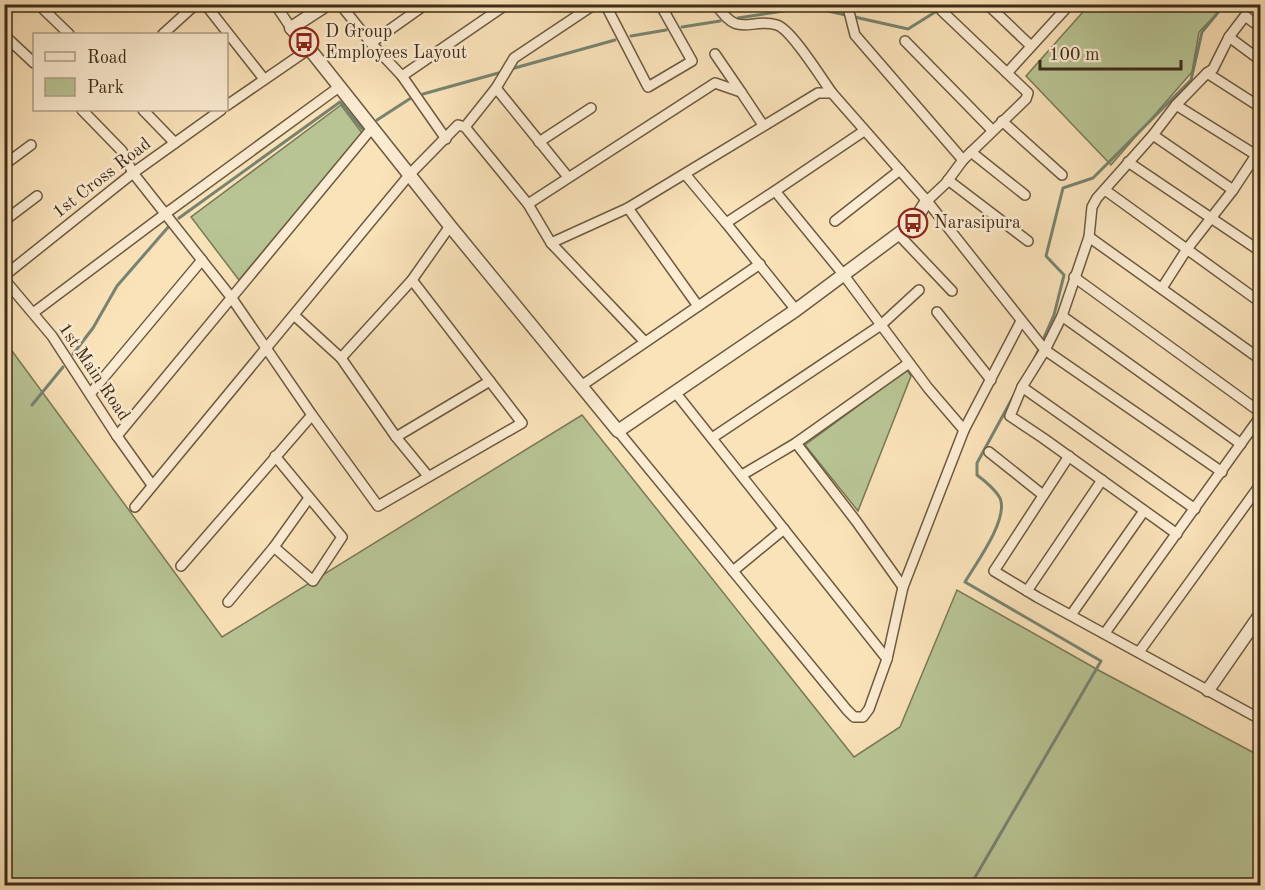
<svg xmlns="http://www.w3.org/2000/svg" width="1265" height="890" viewBox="0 0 1265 890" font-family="'Old Standard TT',serif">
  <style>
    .green { fill: #b8c494; stroke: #7a7856; stroke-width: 1.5 }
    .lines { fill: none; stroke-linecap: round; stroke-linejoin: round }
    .stream { stroke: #778471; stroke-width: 3 }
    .minor-casing { stroke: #6c5a40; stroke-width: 12 }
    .tertiary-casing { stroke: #6c5a40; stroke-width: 15 }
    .minor { stroke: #fcecd2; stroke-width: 9 }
    .tertiary { stroke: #fcecd2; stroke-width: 12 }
    .labels { text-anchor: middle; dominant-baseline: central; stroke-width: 5; stroke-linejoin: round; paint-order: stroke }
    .poi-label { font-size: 18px; fill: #3d2d18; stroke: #fcecd2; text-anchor: start }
    .street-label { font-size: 18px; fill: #3d2d18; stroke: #fcecd2 }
  </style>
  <rect width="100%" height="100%" fill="#fae2b9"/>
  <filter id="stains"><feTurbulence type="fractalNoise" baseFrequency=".00333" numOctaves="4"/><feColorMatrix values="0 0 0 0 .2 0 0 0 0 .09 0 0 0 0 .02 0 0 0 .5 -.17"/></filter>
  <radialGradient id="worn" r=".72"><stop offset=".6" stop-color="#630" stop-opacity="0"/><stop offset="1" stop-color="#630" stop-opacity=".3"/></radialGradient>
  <!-- green -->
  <g class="green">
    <path d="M1090,4L1225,5L1199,32L1192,72L1111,165L1026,76Z"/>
    <path d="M341,105L362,133L239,280L191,217Z"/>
    <path d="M4,340L222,637L582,415L854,757L900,727L957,590L1100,671L1260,756V885H5Z"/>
    <path d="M907,370L911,376L858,511L805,445Z"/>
  </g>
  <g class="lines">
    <!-- stream -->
    <g class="stream">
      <path d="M738,18L810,7L908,29L948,4"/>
      <path d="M682,27L720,21"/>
      <path d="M631,36L666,30"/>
      <path d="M511,69L615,40"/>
      <path d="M423,94L502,72"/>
      <path d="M377,120L411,98"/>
      <path d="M179,218L340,102L362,129"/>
      <path d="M73,354L93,328L117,286L170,225"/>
      <path d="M1034,360L1054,315L1064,275L1046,256L1063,188L1093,178L1191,80L1202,32L1225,4"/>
      <path d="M32,405L63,367"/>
      <path d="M970,886L1101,661L965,582C976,563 1009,519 1000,498C995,489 985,481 977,475V463L1013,397"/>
    </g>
    <!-- minor casing -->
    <g class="minor-casing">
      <g id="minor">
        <path d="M38,4L69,34"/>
        <path d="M125,4H126"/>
        <path d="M205,4L264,79"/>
        <path d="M275,4L291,28"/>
        <path d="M340,4L371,43L402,76L446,139"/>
        <path d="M605,4L648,87L692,61L660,4"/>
        <path d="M716,4C739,40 749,17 777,25C791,29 822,79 832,93"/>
        <path d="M847,4L855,35L963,160"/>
        <path d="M987,4L1031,46"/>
        <path d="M163,34L196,4"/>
        <path d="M4,35L34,63"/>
        <path d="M1229,37L1260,60"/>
        <path d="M905,41L992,130"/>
        <path d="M371,43L426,4"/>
        <path d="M715,54L741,92"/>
        <path d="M1007,73L1070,4"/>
        <path d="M1207,73L1213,69L1229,37L1245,16L1260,27"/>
        <path d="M402,76L507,4"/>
        <path d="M496,88L568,177"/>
        <path d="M1176,105L1256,155"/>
        <path d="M226,106L309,49"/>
        <path d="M82,110L122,151L133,173L231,297L312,415L378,506L522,423L412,280"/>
        <path d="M143,110L175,143"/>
        <path d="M1002,121L1062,175"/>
        <path d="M465,127L496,88L514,58L595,4"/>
        <path d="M864,131L775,191L843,274L928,388L964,430"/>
        <path d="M1153,135L1233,190"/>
        <path d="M539,142L591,108"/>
        <path d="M971,152L1025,195"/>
        <path d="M1128,162L1260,251"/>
        <path d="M4,165L31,145"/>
        <path d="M685,174L726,223L775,191"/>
        <path d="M948,180L1028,241"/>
        <path d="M1105,190L1260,302"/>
        <path d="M927,201L1045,350L1222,472"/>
        <path d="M528,204L715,83L741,92L763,125"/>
        <path d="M628,208L698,306"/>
        <path d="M4,221L37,196"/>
        <path d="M835,221L900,170"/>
        <path d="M726,223L796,310"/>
        <path d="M898,234L952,291"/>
        <path d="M1089,237L1260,359"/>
        <path d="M551,243L628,208L818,93H832L927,201L946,183L963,160L1026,99L1028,93L942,11"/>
        <path d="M4,276L133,173L221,110"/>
        <path d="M1074,277L1260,412"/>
        <path d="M4,279L52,336L117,436L152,485"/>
        <path d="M1162,288L1187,249L1233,190L1260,149"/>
        <path d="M937,312L991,380"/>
        <path d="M33,313L165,214L339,87"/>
        <path d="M295,316L341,358L396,437L428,476"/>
        <path d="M1062,316L1241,444"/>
        <path d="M341,358L412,280L450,226"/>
        <path d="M581,386L760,264"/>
        <path d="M1022,387L1195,509"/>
        <path d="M675,392L887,659"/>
        <path d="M90,394L202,260"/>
        <path d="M618,431L847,710L854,717H863L869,709L887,659L903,587L964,430L1021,321"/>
        <path d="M117,436L372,128"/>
        <path d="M396,437L490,381"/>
        <path d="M712,438L881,325L919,290"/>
        <path d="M796,443L856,521L903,587"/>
        <path d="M989,452L1043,495"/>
        <path d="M1069,456L994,571L1037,597L1260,719"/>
        <path d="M742,475L796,443L909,363"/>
        <path d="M135,507L410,174L458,125L465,127L528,204L551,243L645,342"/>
        <path d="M1177,534L1043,438L1010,416L1022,387L1045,350L1062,316L1089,237L1092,207L1097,198L1153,135L1176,105L1207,73L1260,107"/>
        <path d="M274,547L309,498"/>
        <path d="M181,566L312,415"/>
        <path d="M733,571L784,529"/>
        <path d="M1027,591L1102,480"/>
        <path d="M228,602L274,547L313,581L342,537L275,456"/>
        <path d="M1071,615L1144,511"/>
        <path d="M1105,633L1260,417"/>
        <path d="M1139,652L1260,485"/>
      </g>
    </g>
    <!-- tertiary casing -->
    <g class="tertiary-casing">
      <g id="tertiary">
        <path d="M328,4L291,28L304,42L450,226L618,431L796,310L913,223L927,201"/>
        <path d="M1208,690L1260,615"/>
      </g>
    </g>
    <!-- minor -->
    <use href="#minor" class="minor"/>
    <!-- tertiary -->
    <use href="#tertiary" class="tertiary"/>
  </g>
  <!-- icons -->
  <defs>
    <g id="bus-ring" transform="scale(1.5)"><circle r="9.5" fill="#fcecd2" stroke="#8f2418" stroke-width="1.5"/><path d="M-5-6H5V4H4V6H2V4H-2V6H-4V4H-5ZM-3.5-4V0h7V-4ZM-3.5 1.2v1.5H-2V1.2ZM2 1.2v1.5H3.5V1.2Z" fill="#8f2418"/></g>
  </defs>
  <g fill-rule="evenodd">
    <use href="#bus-ring" x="304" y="42"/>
    <use href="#bus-ring" x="913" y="223"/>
  </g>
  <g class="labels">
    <!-- poi labels -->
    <g class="poi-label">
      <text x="325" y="32">D Group<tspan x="325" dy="21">Employees Layout</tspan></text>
      <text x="934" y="223">Narasipura</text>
    </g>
    <!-- street labels -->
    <g class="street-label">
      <text transform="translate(102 178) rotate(-38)">1st Cross Road</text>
      <text transform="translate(94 372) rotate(56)">1st Main Road</text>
    </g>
  </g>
  <!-- margin -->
  <rect width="1265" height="890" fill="none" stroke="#fae2b9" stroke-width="24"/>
  <rect x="6" y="6" width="1253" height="878" fill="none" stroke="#3d2d18" stroke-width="3"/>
  <rect x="12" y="12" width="1241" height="866" fill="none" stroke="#3d2d18" stroke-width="1.5"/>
  <!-- legend -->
  <rect x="33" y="33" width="195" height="78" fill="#fcecd2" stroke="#b0a088" stroke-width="1.5"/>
  <rect x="45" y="52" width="30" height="9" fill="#fcecd2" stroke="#b0a088" stroke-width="1.5"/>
  <text x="87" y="63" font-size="18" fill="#3d2d18">Road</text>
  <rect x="45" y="78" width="30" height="18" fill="#b8c494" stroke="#b0a088" stroke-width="1.5"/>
  <text x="87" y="93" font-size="18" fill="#3d2d18">Park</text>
  <!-- scale -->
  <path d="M1040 60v9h141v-9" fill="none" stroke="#3d2d18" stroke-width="3"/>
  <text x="1049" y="60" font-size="18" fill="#3d2d18" stroke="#fcecd2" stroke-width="4.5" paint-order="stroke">100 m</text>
  <rect width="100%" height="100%" filter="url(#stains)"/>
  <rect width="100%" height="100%" fill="url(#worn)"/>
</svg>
